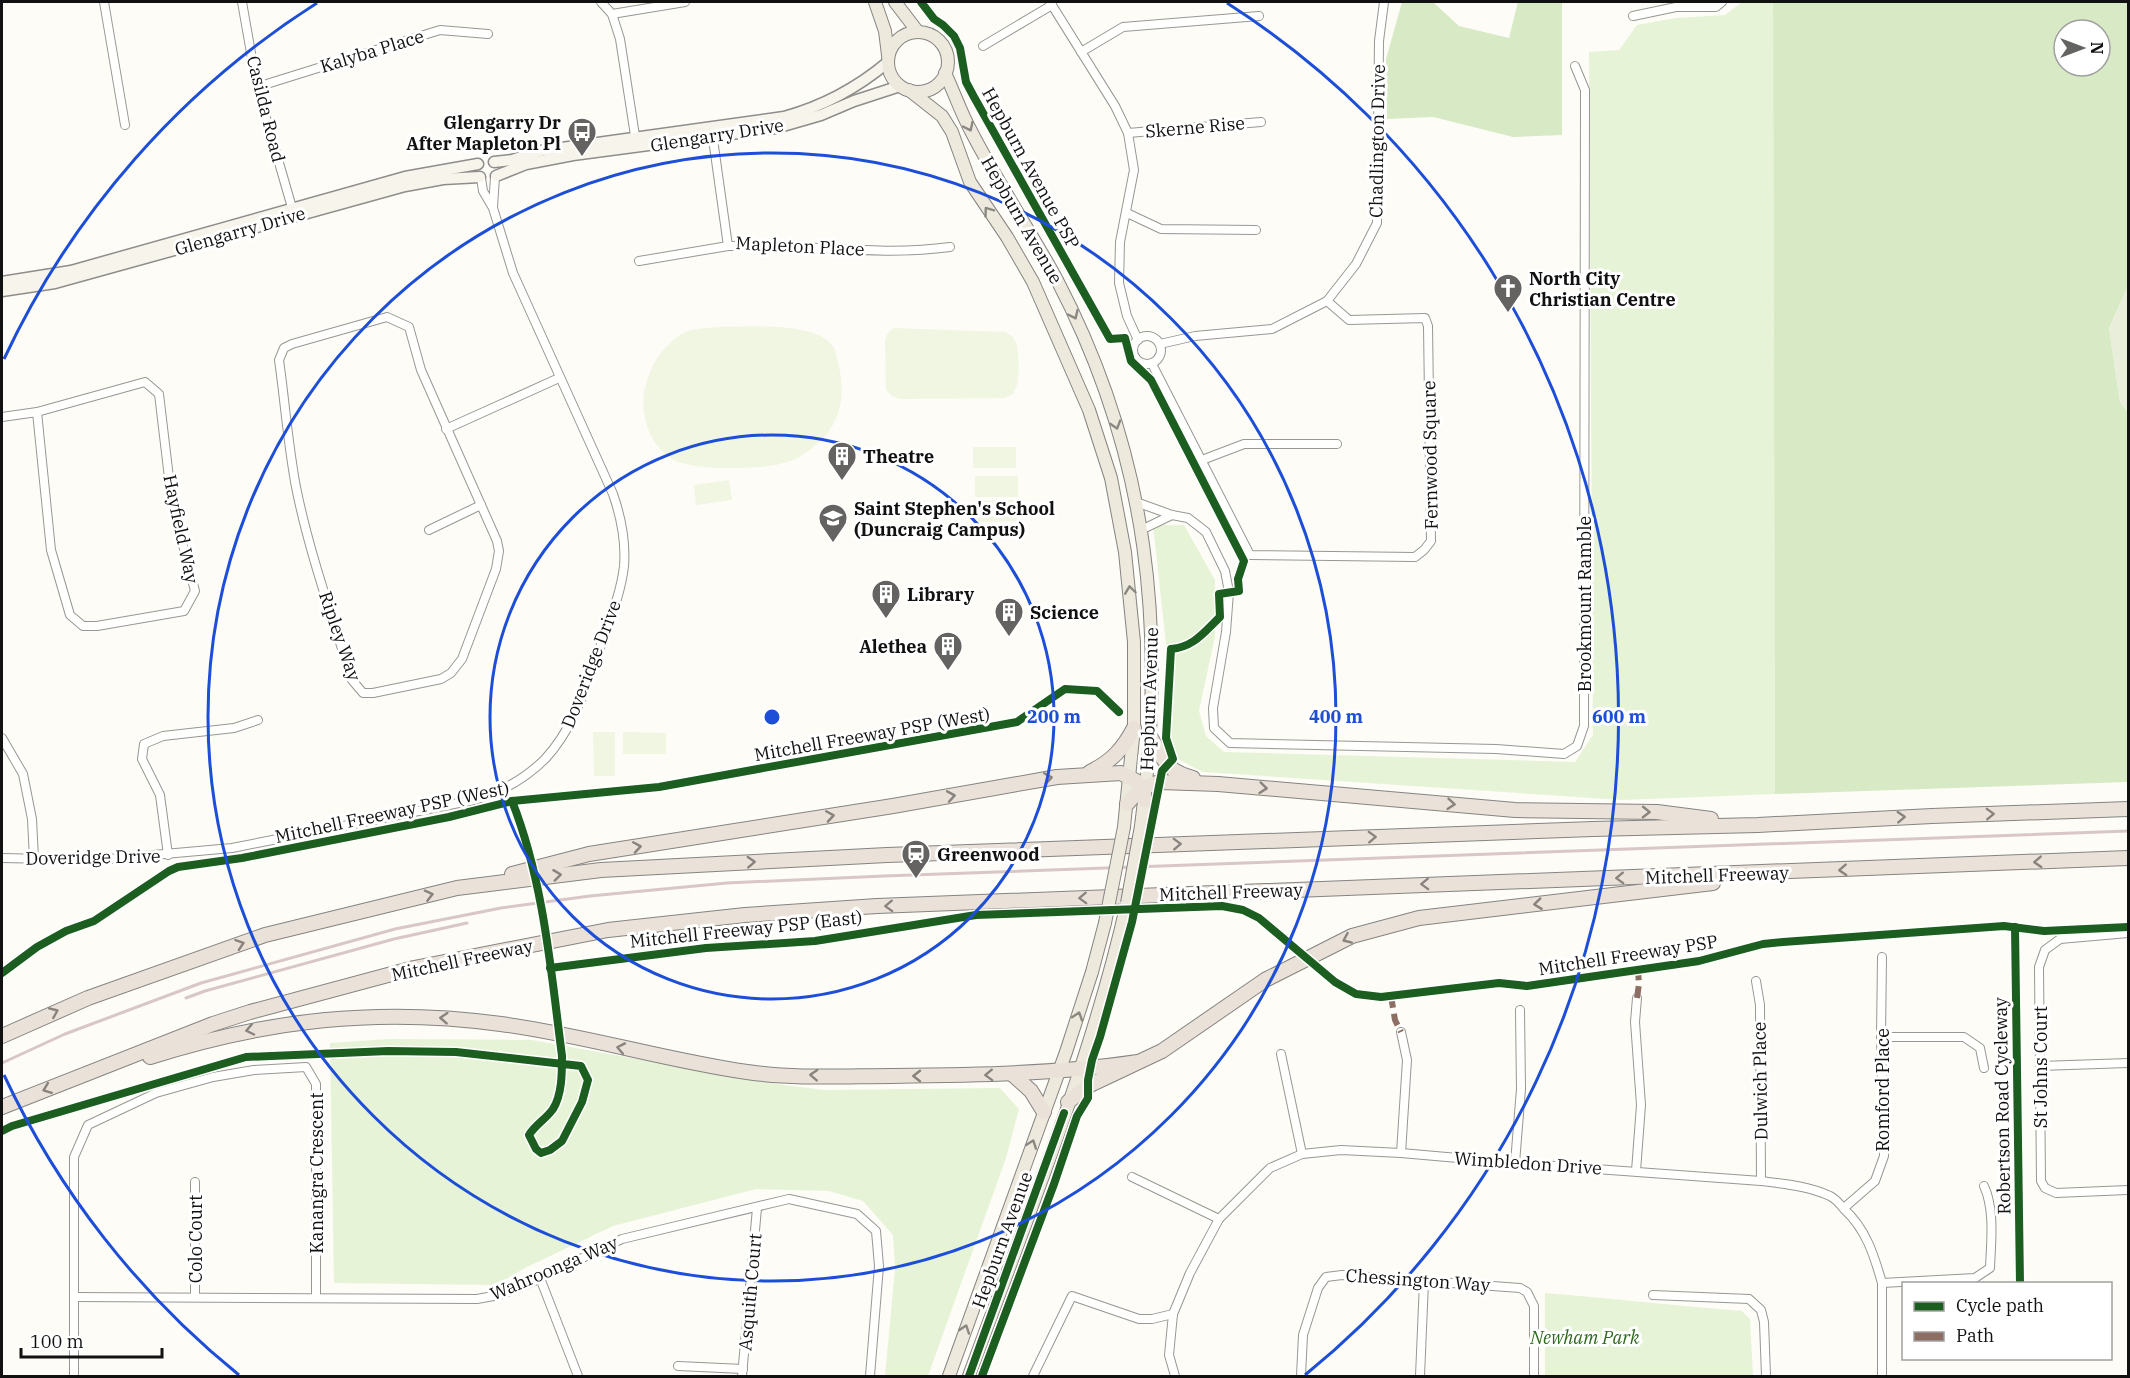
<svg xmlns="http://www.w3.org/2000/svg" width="2130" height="1378" viewBox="0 0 2130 1378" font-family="'IBM Plex Serif',serif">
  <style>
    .green { fill: #e7f3d7 }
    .forest { fill: #d8eac5; fill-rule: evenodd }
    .cemetery { fill: #e9eedb }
    .pitch { fill: #f0f6e1 }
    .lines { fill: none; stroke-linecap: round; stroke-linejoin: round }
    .street-casing { stroke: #979795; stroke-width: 10 }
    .secondary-casing { stroke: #8e8d8b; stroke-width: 13 }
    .primary-casing { stroke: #858482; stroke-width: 14 }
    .highway-casing { stroke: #858482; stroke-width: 16 }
    .street { stroke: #fffffe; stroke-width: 8 }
    .secondary { stroke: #f6f4eb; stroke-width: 10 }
    .primary { stroke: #ede9dc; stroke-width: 12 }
    .highway { stroke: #eae1d8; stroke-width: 14 }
    .rail { stroke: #d9c6c7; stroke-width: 3 }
    .primary-bridge-casing { stroke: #858482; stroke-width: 14; stroke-linecap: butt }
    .primary-bridge { stroke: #ede9dc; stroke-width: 12 }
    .quiet { stroke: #8d6e63; stroke-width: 6; stroke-dasharray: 12 6; stroke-linecap: butt }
    .cycleway-casing { stroke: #fff; stroke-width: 11 }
    .cycleway { stroke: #1b5e20; stroke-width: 8 }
    .oneway { stroke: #8a8881 }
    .oneway2 { stroke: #88837e }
    .ring { fill: none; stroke: #1d4ed8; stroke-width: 3 }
    .labels { text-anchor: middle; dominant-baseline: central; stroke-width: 6; stroke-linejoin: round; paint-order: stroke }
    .street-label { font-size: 18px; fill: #111; stroke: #fff }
    .poi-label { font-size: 18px; font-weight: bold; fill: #111; stroke: #fff; text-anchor: start }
    .park-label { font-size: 18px; font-style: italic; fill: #2f6b1f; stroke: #fff }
    .centre { fill: #1d4ed8; stroke: #fff; stroke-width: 3 }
    .ring-label { font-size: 18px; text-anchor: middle; font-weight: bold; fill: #1d4ed8; stroke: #fff; stroke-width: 6; stroke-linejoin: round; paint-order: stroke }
  </style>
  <rect width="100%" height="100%" fill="#fdfcf7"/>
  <!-- green -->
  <g class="green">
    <path d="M1742,2H1773L1775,794L1622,800L1203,772L1174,757L1162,740L1166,644L1153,525H1184L1215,580V636L1199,711L1206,736L1224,752L1575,762L1593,735L1589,52L1619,50L1637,25L1676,18L1725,15Z"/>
    <path d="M389,1039L532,1040L769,1083L824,1090L1000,1088L1019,1109L1006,1158L928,1376H885L895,1269L893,1235L863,1201L829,1191L756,1189L613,1226L525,1268L496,1285L334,1283L330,1043Z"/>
    <path d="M1545,1293C1611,1298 1676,1306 1742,1311L1750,1319L1753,1376H1545Z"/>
  </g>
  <!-- forest -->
  <g class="forest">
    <path d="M1402,2H1433L1459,26L1509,38L1518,2H1562V135L1513,137L1433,117L1387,119L1386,59Z"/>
    <path d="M1773,2H2128V286L2109,328L2120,402L2128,412V782L1775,794ZM2064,30H2100V66H2064Z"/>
  </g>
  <!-- cemetery -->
  <path class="cemetery" d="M2128,286V412L2120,402L2109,328Z"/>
  <!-- pitch -->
  <g class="pitch">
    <path d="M720,327C749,327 815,321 833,346C836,351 837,358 838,363C847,396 840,428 812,448C806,452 800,458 793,460C772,468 748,468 725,468C711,468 684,466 672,459C646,442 637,406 648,378C654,359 669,339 688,331C697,328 710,328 720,327Z"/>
    <path d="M893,328L1005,332L1013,337L1017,345L1019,366L1017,385L1013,394L1004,398L899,399L891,395L886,390L885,341L887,334Z"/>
    <rect x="973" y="447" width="43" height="21"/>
    <rect x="975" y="476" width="43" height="21"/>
    <path d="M729,480L732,500L696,505L694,485Z"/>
    <path d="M1019,500V521L975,522V501Z"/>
    <path d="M593,732H615V776H594Z"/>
    <path d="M623,732L666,733V754H623Z"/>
  </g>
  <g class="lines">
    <!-- street casing -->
    <g class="street-casing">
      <g id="street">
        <path d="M104,2L125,125"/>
        <path d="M242,2L257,87L293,211"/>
        <path d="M601,2L612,14L620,39L636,142"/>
        <path d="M1050,2L1115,106L1128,133L1134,170L1120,242L1119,283L1127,316L1138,340"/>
        <path d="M612,14L685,2"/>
        <path d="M1633,16L1676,7H1716L1722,2"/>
        <path d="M983,46L1052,5"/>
        <path d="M1081,52L1123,27L1259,16"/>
        <path d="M257,87L440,30L488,34"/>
        <path d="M712,132L728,246C802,243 877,257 950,247"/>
        <path d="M1128,133L1261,122"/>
        <path d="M493,207L495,177"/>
        <path d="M1127,213L1161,229L1256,230"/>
        <path d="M639,261L728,246"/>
        <path d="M1327,301L1356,264L1377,223L1379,41L1384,2"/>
        <path d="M387,317L409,327L421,370L497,541L499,551L496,569L462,659L451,673L441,679L373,693H363L352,680C332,616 309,552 296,487C288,445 285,402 279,360L284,348L292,344Z"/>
        <circle cx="1147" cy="350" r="14"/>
        <path d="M1152,364L1250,555L1415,557L1424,550L1431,541L1428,326L1425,318L1349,320L1327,301L1272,329L1195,336L1160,344"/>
        <path d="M2,417L37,412L145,382L159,394L172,503L195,591L184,611L97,626H83L70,615L51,550L37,412"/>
        <path d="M446,429L559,378"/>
        <path d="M1202,460L1244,444H1337"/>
        <path d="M1136,502L1172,515L1188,518L1206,532L1225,571L1229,592L1226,632L1213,708L1214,728L1230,743L1496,749L1564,754L1577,746L1584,726L1585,90L1575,66"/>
        <path d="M429,530L481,505"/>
        <path d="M1141,530L1172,515"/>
        <path d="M2,738L23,774L32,819L34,859"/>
        <path d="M168,855L160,795L142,759L144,744L163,736L234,728L258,720"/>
        <path d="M2,858L97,860L232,848L474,800C501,792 525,779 545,759C575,727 586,685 601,645C610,619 621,593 624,566C626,541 621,517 613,494L513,273L493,208L483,191L481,178"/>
        <path d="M2128,933L2060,939L2045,950L2039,967L2041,1181L2045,1188L2056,1193L2128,1190"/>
        <path d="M1756,981L1760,1005L1761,1181"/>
        <path d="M1401,1032L1407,1060L1401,1153"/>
        <path d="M1881,1037H1964L1980,1048L1984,1068"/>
        <path d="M1281,1054L1302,1154"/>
        <path d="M2040,1066L2128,1063"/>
        <path d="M1515,1163L1521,1089L1520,1010"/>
        <path d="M1636,1171L1641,1105L1635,1022L1637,998"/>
        <path d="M1132,1177L1219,1219"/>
        <path d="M195,1182V1297"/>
        <path d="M1844,1208L1875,1181L1884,1156L1881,1037L1882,957"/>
        <path d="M540,1278L578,1376"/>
        <path d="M1882,1283L1975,1278L1990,1268C1991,1242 1995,1210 1984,1186"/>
        <path d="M1653,1295L1749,1299L1761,1310L1764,1322L1766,1376"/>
        <path d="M74,1297L477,1299L499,1295L530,1283L622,1239L789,1199L857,1214L876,1231L879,1266L870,1376"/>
        <path d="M678,1366L743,1369"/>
        <path d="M74,1376V1157L88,1125L156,1093L213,1077L254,1070L306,1067L316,1084V1297"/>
        <path d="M742,1376L757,1208"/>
        <path d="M1033,1376L1072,1296L1139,1319H1152L1173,1314"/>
        <path d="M1175,1376L1169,1355L1173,1314L1190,1273L1219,1219L1270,1168L1302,1154L1341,1150L1401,1153L1515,1163L1761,1181C1785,1184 1808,1186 1830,1196C1836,1199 1840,1204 1844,1209C1866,1229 1874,1255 1882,1283V1376"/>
        <path d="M1301,1376L1303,1335L1318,1288L1326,1277L1342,1275L1520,1288L1527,1292L1534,1306V1376"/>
        <path d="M1420,1376L1424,1282"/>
      </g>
    </g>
    <!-- secondary casing -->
    <g class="secondary-casing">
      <g id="secondary">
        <path d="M494,162L512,160L540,151L784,117C824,106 856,89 888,62"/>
        <path d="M496,176L526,164L573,155L776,128L821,115L854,101L900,86"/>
        <path d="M2,282L71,271L405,177L478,164"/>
        <path d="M2,291L55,283L405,186L443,179L480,177"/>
      </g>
    </g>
    <!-- primary casing -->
    <g class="primary-casing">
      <g id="primary">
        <path d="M875,2L885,31L888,55"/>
        <path d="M895,2L918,32"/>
        <circle cx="918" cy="62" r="30"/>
        <path d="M945,73C954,92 961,113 971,131C997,182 1030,230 1057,280C1149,456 1167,632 1141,826"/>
        <path d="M909,90L942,116L952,132L970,182L1007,237L1033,282L1089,410L1111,478L1125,552L1134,642V728L1124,827"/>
        <path d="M949,1376L1066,1052L1092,972L1105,923"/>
        <path d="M969,1376C1025,1222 1091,1063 1127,903"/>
      </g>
    </g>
    <!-- highway casing -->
    <g class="highway-casing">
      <g id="highway">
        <path d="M1151,738C1164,760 1166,771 1193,778"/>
        <path d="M1090,772C1112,761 1123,749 1134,728"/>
        <path d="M1127,804L1141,788L1160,782L1218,784L1515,810L1657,812L1711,819"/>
        <path d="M512,874L589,854L893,806L1057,777L1121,773L1136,781L1141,788L1145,800"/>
        <path d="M2,1036L88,998L265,935L457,888L601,870L887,855L1593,829L1758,825L1932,816L2128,809"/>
        <path d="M150,1057C268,1020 377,1007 501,1024C584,1035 664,1060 747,1072C795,1079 845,1076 892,1076C974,1075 1056,1074 1138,1062"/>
        <path d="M1012,1074L1031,1091L1044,1112"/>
        <path d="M1068,1102L1088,1086L1162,1051L1265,980L1352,936L1419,918L1713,883"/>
        <path d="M2,1107L213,1024L250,1012L414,968L608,930L745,915L877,906L2128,858"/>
      </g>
    </g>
    <!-- street -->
    <use href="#street" class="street"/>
    <!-- secondary -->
    <use href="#secondary" class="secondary"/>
    <!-- primary -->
    <use href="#primary" class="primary"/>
    <!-- highway -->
    <use href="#highway" class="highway"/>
    <!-- rail -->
    <g class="rail">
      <path d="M186,998L205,991L394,939L467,923"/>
      <path d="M2,1063L65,1034L201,983L395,929L501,908L590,896L727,883L884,876L2128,831"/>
    </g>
    <!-- primary-bridge casing -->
    <g class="primary-bridge-casing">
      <g id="primary-bridge">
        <path d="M1127,903L1141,826"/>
        <path d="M1105,923L1124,827"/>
      </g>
    </g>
    <!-- primary-bridge -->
    <use href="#primary-bridge" class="primary-bridge"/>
    <!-- quiet -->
    <g class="quiet">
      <path d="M1391,996L1395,1020L1401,1032"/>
      <path d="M1637,998L1639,984L1638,971"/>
    </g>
    <!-- cycleway casing -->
    <g class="cycleway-casing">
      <g id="cycleway">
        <path d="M921,2L934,19L943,25L954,36L960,48L966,82L974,97L1110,339L1125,338L1131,361L1151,380L1244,561L1238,579L1239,591L1219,594L1220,617C1204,632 1194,647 1171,649L1166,738L1173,759L1162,771L1132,922L1100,1037L1092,1060L1088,1080V1098L1077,1116L1054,1184L982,1376"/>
        <path d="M2015,927L2020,1284"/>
        <path d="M550,968L706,948L815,941L976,915L1222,906L1243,910L1259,918L1335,982L1356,994L1381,997L1499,983L1527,986L1699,961L1763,944L1783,942L2004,926L2044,931L2128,927"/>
        <path d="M2,973L37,947L66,931L94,921L169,871L178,867L242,858L449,817L512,801L659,787L1017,722L1065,689L1097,691L1119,712"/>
        <path d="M2,1131L12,1126L246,1057L388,1051L456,1052L581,1066L588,1080L582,1102L562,1141L550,1150L541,1153L536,1149L529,1135C535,1125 546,1119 553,1109C562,1095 562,1073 562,1056C551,972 544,882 512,801"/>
        <path d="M969,1376L1064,1113"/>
      </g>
    </g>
    <!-- cycleway -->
    <use href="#cycleway" class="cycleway"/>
  </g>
  <!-- one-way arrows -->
  <defs><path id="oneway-chevron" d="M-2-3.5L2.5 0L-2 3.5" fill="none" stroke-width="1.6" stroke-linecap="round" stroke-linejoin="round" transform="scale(1.5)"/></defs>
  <g class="oneway">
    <use href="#oneway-chevron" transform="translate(969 127) rotate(65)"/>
    <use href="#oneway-chevron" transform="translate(988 211) rotate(-126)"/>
    <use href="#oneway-chevron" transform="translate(1074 315) rotate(65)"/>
    <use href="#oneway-chevron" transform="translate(1116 425) rotate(73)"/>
    <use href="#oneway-chevron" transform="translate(1130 590) rotate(-98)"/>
    <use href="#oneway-chevron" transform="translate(1078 1016) rotate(-72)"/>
    <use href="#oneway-chevron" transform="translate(1032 1144) rotate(-70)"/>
    <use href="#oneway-chevron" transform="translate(965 1329) rotate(-71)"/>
  </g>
  <g class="oneway2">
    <use href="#oneway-chevron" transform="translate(1048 778) rotate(-9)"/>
    <use href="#oneway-chevron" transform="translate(1263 788) rotate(6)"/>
    <use href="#oneway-chevron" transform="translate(951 796) rotate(-10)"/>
    <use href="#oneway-chevron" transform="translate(1451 804) rotate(5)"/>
    <use href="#oneway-chevron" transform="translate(1646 812) rotate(1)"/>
    <use href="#oneway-chevron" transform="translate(1990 814) rotate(-2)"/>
    <use href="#oneway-chevron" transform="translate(830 816) rotate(-9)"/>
    <use href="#oneway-chevron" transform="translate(1901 817) rotate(-3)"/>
    <use href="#oneway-chevron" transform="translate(1372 837) rotate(-2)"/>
    <use href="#oneway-chevron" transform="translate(1177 844) rotate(-2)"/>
    <use href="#oneway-chevron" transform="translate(637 847) rotate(-9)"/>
    <use href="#oneway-chevron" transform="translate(751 862) rotate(-3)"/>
    <use href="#oneway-chevron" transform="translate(2038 862) rotate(177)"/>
    <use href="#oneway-chevron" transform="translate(1843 870) rotate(177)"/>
    <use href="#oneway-chevron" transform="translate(557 875) rotate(-7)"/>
    <use href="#oneway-chevron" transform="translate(1620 878) rotate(178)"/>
    <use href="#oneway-chevron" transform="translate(1425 884) rotate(178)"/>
    <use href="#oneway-chevron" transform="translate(429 895) rotate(-14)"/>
    <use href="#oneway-chevron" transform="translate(1083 898) rotate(178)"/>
    <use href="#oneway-chevron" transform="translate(1538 904) rotate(173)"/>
    <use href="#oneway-chevron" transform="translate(889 906) rotate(178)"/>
    <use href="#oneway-chevron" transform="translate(1347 939) rotate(156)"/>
    <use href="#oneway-chevron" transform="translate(240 944) rotate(-19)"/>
    <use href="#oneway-chevron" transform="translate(54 1012) rotate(-23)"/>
    <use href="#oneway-chevron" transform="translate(444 1018) rotate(-176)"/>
    <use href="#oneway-chevron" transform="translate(250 1030) rotate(168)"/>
    <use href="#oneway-chevron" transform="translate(621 1048) rotate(-169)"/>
    <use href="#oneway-chevron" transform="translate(814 1075) rotate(-177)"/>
    <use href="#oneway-chevron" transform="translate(989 1075) rotate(178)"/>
    <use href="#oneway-chevron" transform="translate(917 1076) rotate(180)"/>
    <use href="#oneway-chevron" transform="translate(47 1089) rotate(159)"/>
  </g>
  <!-- distance rings -->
  <g class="ring">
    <circle cx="772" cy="717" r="282"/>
    <circle cx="772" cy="717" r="564"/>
    <path d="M239 1375A847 847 0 0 1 4 1075M4 359A847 847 0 0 1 317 3M1227 3A847 847 0 0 1 1305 1375"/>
  </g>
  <!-- icons -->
  <defs>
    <g id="bus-pin" transform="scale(1.5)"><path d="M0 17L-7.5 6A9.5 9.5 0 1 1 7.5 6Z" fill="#646362" stroke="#fff"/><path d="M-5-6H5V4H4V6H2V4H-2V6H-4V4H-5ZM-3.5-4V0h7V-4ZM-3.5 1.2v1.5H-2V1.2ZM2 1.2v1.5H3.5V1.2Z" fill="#fff"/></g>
    <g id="church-pin" transform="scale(1.5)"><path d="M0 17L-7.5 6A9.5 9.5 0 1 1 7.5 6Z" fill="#646362" stroke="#fff"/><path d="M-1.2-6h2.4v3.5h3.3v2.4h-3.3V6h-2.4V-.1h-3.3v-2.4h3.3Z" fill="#fff"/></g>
    <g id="building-pin" transform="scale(1.5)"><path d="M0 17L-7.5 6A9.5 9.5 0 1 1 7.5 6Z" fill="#646362" stroke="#fff"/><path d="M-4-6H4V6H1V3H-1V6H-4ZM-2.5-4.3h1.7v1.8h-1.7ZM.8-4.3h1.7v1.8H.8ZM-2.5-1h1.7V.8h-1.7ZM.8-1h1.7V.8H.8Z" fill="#fff"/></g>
    <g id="school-pin" transform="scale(1.5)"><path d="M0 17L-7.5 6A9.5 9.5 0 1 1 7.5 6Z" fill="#646362" stroke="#fff"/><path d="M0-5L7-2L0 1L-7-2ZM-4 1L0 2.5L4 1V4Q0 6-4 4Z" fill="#fff"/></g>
    <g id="station-pin" transform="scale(1.5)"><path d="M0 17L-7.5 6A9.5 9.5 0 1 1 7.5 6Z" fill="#646362" stroke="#fff"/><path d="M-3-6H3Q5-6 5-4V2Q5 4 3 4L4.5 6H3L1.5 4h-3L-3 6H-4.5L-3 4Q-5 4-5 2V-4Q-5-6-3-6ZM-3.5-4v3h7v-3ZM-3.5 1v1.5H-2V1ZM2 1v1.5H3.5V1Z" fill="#fff"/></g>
  </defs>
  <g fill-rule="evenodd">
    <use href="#bus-pin" x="582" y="132"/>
    <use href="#church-pin" x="1508" y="288"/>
    <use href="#building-pin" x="842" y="456"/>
    <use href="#school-pin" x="833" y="518"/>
    <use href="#building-pin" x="886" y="594"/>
    <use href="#building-pin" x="1009" y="612"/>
    <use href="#building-pin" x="948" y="646"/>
    <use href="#station-pin" x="916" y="854"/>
  </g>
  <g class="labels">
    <!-- street labels -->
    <g class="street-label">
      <text transform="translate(372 51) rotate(-17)">Kalyba Place</text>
      <text transform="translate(266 109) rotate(76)">Casilda Road</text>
      <text transform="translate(1195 127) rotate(-5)">Skerne Rise</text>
      <text transform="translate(717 135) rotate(-9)">Glengarry Drive</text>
      <text transform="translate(1377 141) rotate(-89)">Chadlington Drive</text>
      <text transform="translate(1031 168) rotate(61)">Hepburn Avenue PSP</text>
      <text transform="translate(1022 220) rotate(60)">Hepburn Avenue</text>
      <text transform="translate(240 231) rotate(-16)">Glengarry Drive</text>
      <text transform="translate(800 246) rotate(3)">Mapleton Place</text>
      <text transform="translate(1430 455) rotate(-91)">Fernwood Square</text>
      <text transform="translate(181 529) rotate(78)">Hayfield Way</text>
      <text transform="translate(1584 604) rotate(-90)">Brookmount Ramble</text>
      <text transform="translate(340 636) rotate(71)">Ripley Way</text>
      <text transform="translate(591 664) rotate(-69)">Doveridge Drive</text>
      <text transform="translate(1149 699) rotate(-88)">Hepburn Avenue</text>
      <text transform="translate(872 734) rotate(-10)">Mitchell Freeway PSP (West)</text>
      <text transform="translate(392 812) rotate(-12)">Mitchell Freeway PSP (West)</text>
      <text transform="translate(93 857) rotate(-1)">Doveridge Drive</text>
      <text transform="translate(1717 875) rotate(-2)">Mitchell Freeway</text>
      <text transform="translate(1231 892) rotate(-2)">Mitchell Freeway</text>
      <text transform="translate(746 929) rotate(-6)">Mitchell Freeway PSP (East)</text>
      <text transform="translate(1628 955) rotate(-9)">Mitchell Freeway PSP</text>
      <text transform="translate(462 960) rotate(-12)">Mitchell Freeway</text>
      <text transform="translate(2040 1067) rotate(-90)">St Johns Court</text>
      <text transform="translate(1760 1081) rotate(-91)">Dulwich Place</text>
      <text transform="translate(1882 1090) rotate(-90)">Romford Place</text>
      <text transform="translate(2002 1106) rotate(-91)">Robertson Road Cycleway</text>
      <text transform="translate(1528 1163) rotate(4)">Wimbledon Drive</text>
      <text transform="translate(316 1173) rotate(-90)">Kanangra Crescent</text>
      <text transform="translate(195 1239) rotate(-90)">Colo Court</text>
      <text transform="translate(1002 1240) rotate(-70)">Hepburn Avenue</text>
      <text transform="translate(554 1268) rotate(-23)">Wahroonga Way</text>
      <text transform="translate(1418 1280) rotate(4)">Chessington Way</text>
      <text transform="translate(750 1292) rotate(-85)">Asquith Court</text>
    </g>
    <!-- poi labels -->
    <g class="poi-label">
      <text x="561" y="122" text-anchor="end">Glengarry Dr<tspan x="561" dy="21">After Mapleton Pl</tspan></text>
      <text x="1529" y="278">North City<tspan x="1529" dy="21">Christian Centre</tspan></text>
      <text x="863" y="456">Theatre</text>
      <text x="854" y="508">Saint Stephen's School<tspan x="854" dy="21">(Duncraig Campus)</tspan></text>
      <text x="907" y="594">Library</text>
      <text x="1030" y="612">Science</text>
      <text x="927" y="646" text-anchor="end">Alethea</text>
      <text x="937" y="854">Greenwood</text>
    </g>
    <!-- park labels -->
    <g class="park-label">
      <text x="1585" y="1337">Newham Park</text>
    </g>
  </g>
  <circle cx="772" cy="717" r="9" class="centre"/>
  <g class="ring-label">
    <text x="1054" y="723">200 m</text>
    <text x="1336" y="723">400 m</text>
    <text x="1619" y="723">600 m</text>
  </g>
  <!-- border -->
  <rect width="2130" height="1378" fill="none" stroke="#111111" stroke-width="6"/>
  <!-- legend -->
  <rect x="1902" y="1282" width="210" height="78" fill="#ffffff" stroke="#a0a0a0" stroke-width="1.5"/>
  <rect x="1914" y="1302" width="30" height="9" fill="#1b5e20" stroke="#a0a0a0" stroke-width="1.5"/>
  <text x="1956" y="1312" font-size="18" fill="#111111">Cycle path</text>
  <rect x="1914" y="1332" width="30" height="9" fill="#8d6e63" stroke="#a0a0a0" stroke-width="1.5"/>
  <text x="1956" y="1342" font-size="18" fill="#111111">Path</text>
  <!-- north arrow -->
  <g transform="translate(2082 48) rotate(90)"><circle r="28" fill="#ffffff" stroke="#a0a0a0" stroke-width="1.5"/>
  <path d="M0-4.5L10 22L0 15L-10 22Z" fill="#646362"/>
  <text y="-9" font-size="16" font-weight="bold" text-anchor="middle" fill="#111111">N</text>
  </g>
  <!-- scale -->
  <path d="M21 1348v9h141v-9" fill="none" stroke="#111111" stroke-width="3"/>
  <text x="30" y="1348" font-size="18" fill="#111111" stroke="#ffffff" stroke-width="4.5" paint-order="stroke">100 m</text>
</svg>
